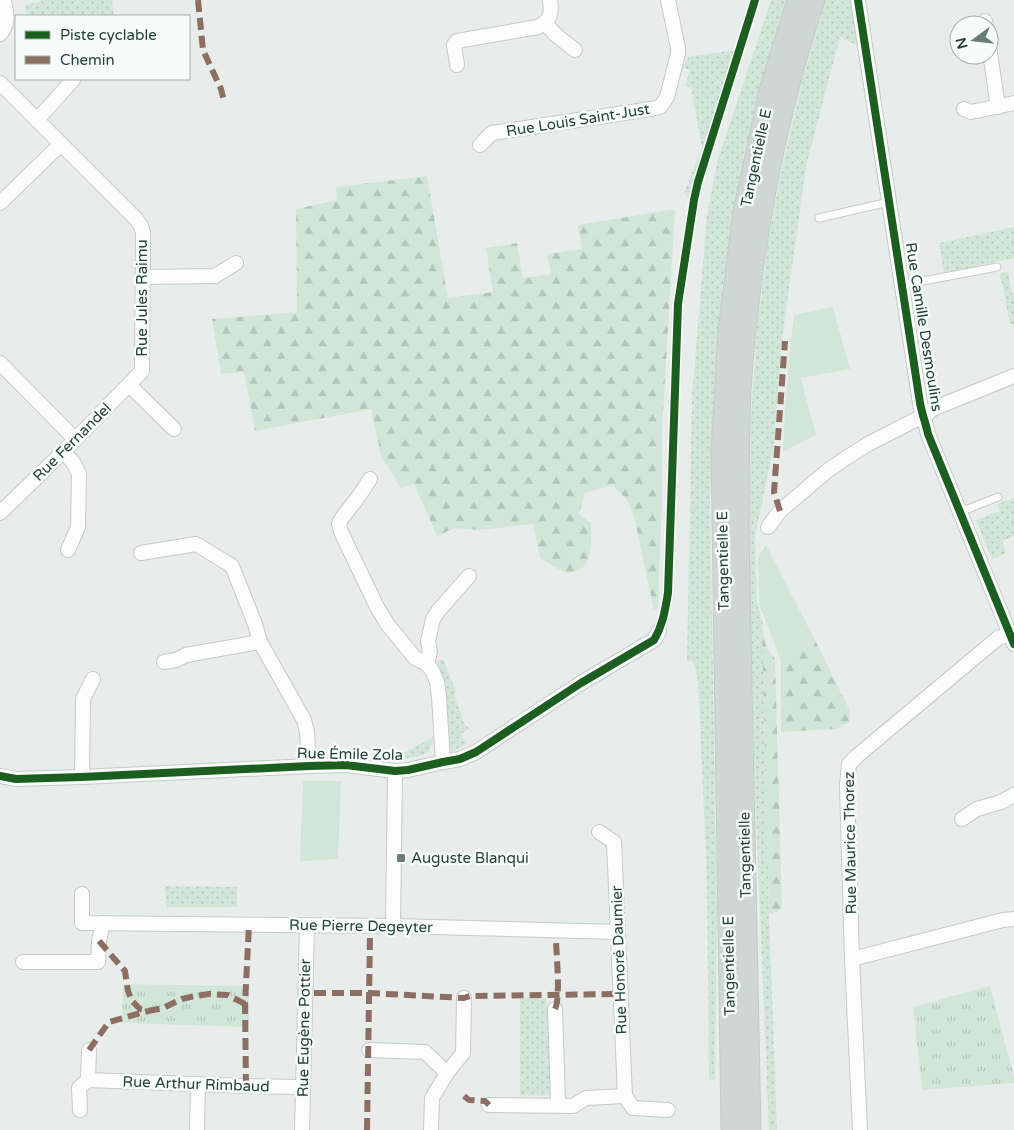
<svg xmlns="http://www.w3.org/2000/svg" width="1014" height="1130" viewBox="0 0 1014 1130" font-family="'Varela Round',sans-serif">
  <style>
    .grass { fill: url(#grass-dots) }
    .forest { fill: url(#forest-firs) }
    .park { fill: url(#park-tufts) }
    .garden { fill: #d1e6d8 }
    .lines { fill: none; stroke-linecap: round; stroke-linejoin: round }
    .service-casing { stroke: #c5cac8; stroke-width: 9 }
    .minor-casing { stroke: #c5cac8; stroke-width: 16 }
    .primary-casing { stroke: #c3ccc9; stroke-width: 23 }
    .service { stroke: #fcfcfc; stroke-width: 7 }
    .minor { stroke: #fcfcfc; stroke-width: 14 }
    .primary { stroke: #cfd7d5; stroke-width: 21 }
    .quiet { stroke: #8d6e63; stroke-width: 6; stroke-dasharray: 12 6; stroke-linecap: butt }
    .cycleway-casing { stroke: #f7fbf9; stroke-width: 11 }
    .cycleway { stroke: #1b5e20; stroke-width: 8 }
    .poi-dot { fill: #697e78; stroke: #f7fbf9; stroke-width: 2 }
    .labels { text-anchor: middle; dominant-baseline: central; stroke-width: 5; stroke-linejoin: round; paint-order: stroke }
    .street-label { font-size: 15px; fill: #24423a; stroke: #f7fbf9 }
    .poi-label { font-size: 15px; fill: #24423a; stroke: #f7fbf9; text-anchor: start }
  </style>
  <defs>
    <pattern id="grass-dots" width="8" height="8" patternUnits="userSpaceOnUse" patternTransform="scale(1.25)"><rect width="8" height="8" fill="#d1e6d8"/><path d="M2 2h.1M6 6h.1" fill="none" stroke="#b3c6ba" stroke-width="1.8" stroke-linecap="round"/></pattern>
    <pattern id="forest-firs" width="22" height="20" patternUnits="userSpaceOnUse" patternTransform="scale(1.25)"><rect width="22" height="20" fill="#d1e6d8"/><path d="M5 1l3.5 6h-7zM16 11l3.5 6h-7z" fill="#b3c6ba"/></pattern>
    <pattern id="park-tufts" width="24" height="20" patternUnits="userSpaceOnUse" patternTransform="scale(1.25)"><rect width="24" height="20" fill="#d1e6d8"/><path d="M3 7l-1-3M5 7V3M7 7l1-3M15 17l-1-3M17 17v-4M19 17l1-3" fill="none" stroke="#b3c6ba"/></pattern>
  </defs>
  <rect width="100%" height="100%" fill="#e8edeb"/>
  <!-- grass -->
  <g class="grass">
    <path d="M41,0H112L114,16H27L25,5L41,1Z"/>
    <path d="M771,0H786L781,14L744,154L723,283L713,401L710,504L717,912L715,1080H709L707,882L698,680L693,661H687L692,397L707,215L717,162Z"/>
    <path d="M826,0H850L857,45L840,37L806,166L782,340L774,444L755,537L757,602L763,624L762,627L769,913L777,1130H769L755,793L749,538L751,419L757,328L769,235L780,177L803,79Z"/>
    <path d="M736,50L690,199L684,193L702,148L691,88L685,86L690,70L683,68L688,57Z"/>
    <path d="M1014,227V258L944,273L939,243Z"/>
    <path d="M1008,272L1012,293H1014V324H1010L1000,273Z"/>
    <path d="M1014,498V536L1002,541L1007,553L992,559L976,520L1000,511L997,504Z"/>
    <path d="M443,659L456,692L454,695L464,723L469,729L461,734L467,744L452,752L448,745L445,685L437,661Z"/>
    <path d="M433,737C432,759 415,757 397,759L396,757Z"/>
    <path d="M165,886L237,887V907H166Z"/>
    <path d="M522,998H546L547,1009H553L555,1096L520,1095V1000Z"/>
  </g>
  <!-- forest -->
  <g class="forest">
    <path d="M427,176L448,298L493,292L486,248L517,243L523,278L551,274L547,254L582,249L578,225L675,209L662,432V500L658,608L654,610L634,517L627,500L613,485L585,493L579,514L591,523C591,538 594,566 576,571C573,571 571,573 568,573C561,572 547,562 540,558L533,524L479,530L455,528L437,536L414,484L401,488L381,456L371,409L255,431L244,372L221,374L212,319L297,312L296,209L337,200L336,187Z"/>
    <path d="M762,627L767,648L775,659L782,907C778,912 775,913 769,913Z"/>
    <path d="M814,638L850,711L849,722L836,729L781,732V661Z"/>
  </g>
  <!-- park -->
  <g class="park">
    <path d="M123,984L249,986V1027L122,1023Z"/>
    <path d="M990,986L1014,1077V1083L922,1090L913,1007Z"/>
  </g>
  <!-- garden -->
  <g class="garden">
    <path d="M833,307L850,369L801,378L816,435L783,452C785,406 788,360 794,315Z"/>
    <path d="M766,545L814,638L781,661L759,604L758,557Z"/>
    <path d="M303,781H341L338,859L300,861Z"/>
  </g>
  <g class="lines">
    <!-- service casing -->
    <g class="service-casing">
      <g id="service">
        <path d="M819,218L889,202"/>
        <path d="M902,285L997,267"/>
        <path d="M960,512L998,497"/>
      </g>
    </g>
    <!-- minor casing -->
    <g class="minor-casing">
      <g id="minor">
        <path d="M858,0L920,403C922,414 926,424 928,434L1014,644"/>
        <path d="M985,21L986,25"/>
        <path d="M545,23L556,35L575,50"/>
        <path d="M0,34C10,23 6,13 4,0"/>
        <path d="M989,46L998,107"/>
        <path d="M457,65L454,45L457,41L538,27C551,20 552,14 550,0"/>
        <path d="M0,83L137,220L141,226L143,233L142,371L63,452L0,513"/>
        <path d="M964,109L971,112L1014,103"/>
        <path d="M37,120L73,80"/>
        <path d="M480,145L492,133L651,109L660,107L667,97L678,54V48L668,0"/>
        <path d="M0,203L61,144"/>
        <path d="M142,277L215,276L236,263"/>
        <path d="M0,363L75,439"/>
        <path d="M129,385L174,429"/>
        <path d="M63,452L73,462L79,474L78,527L68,550"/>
        <path d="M370,479L359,496L342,518L339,523L341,532L377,607L388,625L415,658L427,664L433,672L437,682L439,697L443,762"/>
        <path d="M768,527L780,511L827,471L846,458L870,443L923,416L935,408L1014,376"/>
        <path d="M141,553L196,544L232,566L255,624L260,642L304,720L307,732L309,766"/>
        <path d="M164,662L176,660L186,655L260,642"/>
        <path d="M427,664L430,651L428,641L433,619L439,610L469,576"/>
        <path d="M0,776L16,779L82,777L309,766L346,765L395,771L408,770L443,762L460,759L476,752L581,683L654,640L659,631"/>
        <path d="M82,777L83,699L93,679"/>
        <path d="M962,819L977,809L1001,802L1014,795"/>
        <path d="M82,894V923L393,926L618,932"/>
        <path d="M393,926L395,771"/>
        <path d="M852,959L1003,920L1014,919"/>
        <path d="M23,962H98L99,941L103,923"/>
        <path d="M555,1009L558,1100"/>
        <path d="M369,1050L425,1052L447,1073L432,1098L431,1130"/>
        <path d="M447,1073L463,1053L464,998"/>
        <path d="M88,1080L89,1050"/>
        <path d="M625,1096L633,1108L668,1110"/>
        <path d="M489,1105L573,1106L586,1098L625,1096L614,842L599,832"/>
        <path d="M80,1110L79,1088L88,1080L246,1086L303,1087"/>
        <path d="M197,1130L198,1085"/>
        <path d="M302,1130L307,926"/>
        <path d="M860,1130L852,959L847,785L849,764L857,756L998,638L1010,634"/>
      </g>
    </g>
    <!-- primary casing -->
    <g class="primary-casing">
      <g id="primary">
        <path d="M732,1130L722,450L729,331L744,212L770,91L798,0"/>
        <path d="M750,1130L738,535C738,487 738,438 740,390C749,258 772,126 814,0"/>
      </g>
    </g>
    <!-- service -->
    <use href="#service" class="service"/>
    <!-- minor -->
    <use href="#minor" class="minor"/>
    <!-- primary -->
    <use href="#primary" class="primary"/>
    <!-- quiet -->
    <g class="quiet">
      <path d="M198,0L203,50L221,89L224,101"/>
      <path d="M780,511L774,492L785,341"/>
      <path d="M99,941L125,971L128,991L132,1001L140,1009L148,1011L163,1008L182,999L195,996L209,994L228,995L245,1004"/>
      <path d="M314,993H369L464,998L470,996L615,994"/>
      <path d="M555,1009C561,997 556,953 556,938"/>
      <path d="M89,1050L109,1022L148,1011"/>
      <path d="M246,1086L245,1004L249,925"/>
      <path d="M464,1096L469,1100L485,1101L489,1105"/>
      <path d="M367,1130L370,934"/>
    </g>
    <!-- cycleway casing -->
    <g class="cycleway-casing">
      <g id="cycleway">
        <path d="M858,0L920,403C922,414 926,424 928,434L1014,644"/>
        <path d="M0,776L16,779L82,777L309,766L346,765L395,771L408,770L443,762L460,759L476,752L581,683L654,640C663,625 665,610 668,593L678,304L694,200L698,182L755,0"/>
      </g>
    </g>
    <!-- cycleway -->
    <use href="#cycleway" class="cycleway"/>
  </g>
  <!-- markers -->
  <rect class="poi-dot" x="396" y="853" width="10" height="10" rx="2.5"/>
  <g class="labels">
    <!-- street labels -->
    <g class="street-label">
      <text transform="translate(578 120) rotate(-9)">Rue Louis Saint-Just</text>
      <text transform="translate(756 158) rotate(-78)">Tangentielle E</text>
      <text transform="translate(142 298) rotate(-90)">Rue Jules Raimu</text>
      <text transform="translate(924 327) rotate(81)">Rue Camille Desmoulins</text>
      <text transform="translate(72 442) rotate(-45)">Rue Fernandel</text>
      <text transform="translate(723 561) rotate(-91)">Tangentielle E</text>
      <text transform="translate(350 754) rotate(1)">Rue Émile Zola</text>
      <text transform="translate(850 843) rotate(-91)">Rue Maurice Thorez</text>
      <text transform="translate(745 855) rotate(-91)">Tangentielle</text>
      <text transform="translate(361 926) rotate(1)">Rue Pierre Degeyter</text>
      <text transform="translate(619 960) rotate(-92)">Rue Honoré Daumier</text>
      <text transform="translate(729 966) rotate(-91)">Tangentielle E</text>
      <text transform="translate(304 1028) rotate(-89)">Rue Eugène Pottier</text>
      <text transform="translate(196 1084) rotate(2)">Rue Arthur Rimbaud</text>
    </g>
    <!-- poi labels -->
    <g class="poi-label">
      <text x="411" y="858">Auguste Blanqui</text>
    </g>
  </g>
  <!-- legend -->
  <rect x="15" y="15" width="175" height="65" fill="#f7fbf9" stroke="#a3b1ad"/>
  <rect x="25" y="31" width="25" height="8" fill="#1b5e20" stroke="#a3b1ad"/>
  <text x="60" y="40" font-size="15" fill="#24423a">Piste cyclable</text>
  <rect x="25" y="56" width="25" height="8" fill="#8d6e63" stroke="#a3b1ad"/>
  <text x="60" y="65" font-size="15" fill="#24423a">Chemin</text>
  <!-- north arrow -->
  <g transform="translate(974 40) rotate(255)"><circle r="24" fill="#f7fbf9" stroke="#a3b1ad"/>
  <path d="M0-4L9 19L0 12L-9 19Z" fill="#697e78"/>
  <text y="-8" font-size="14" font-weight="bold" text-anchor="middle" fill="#24423a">N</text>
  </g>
</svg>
